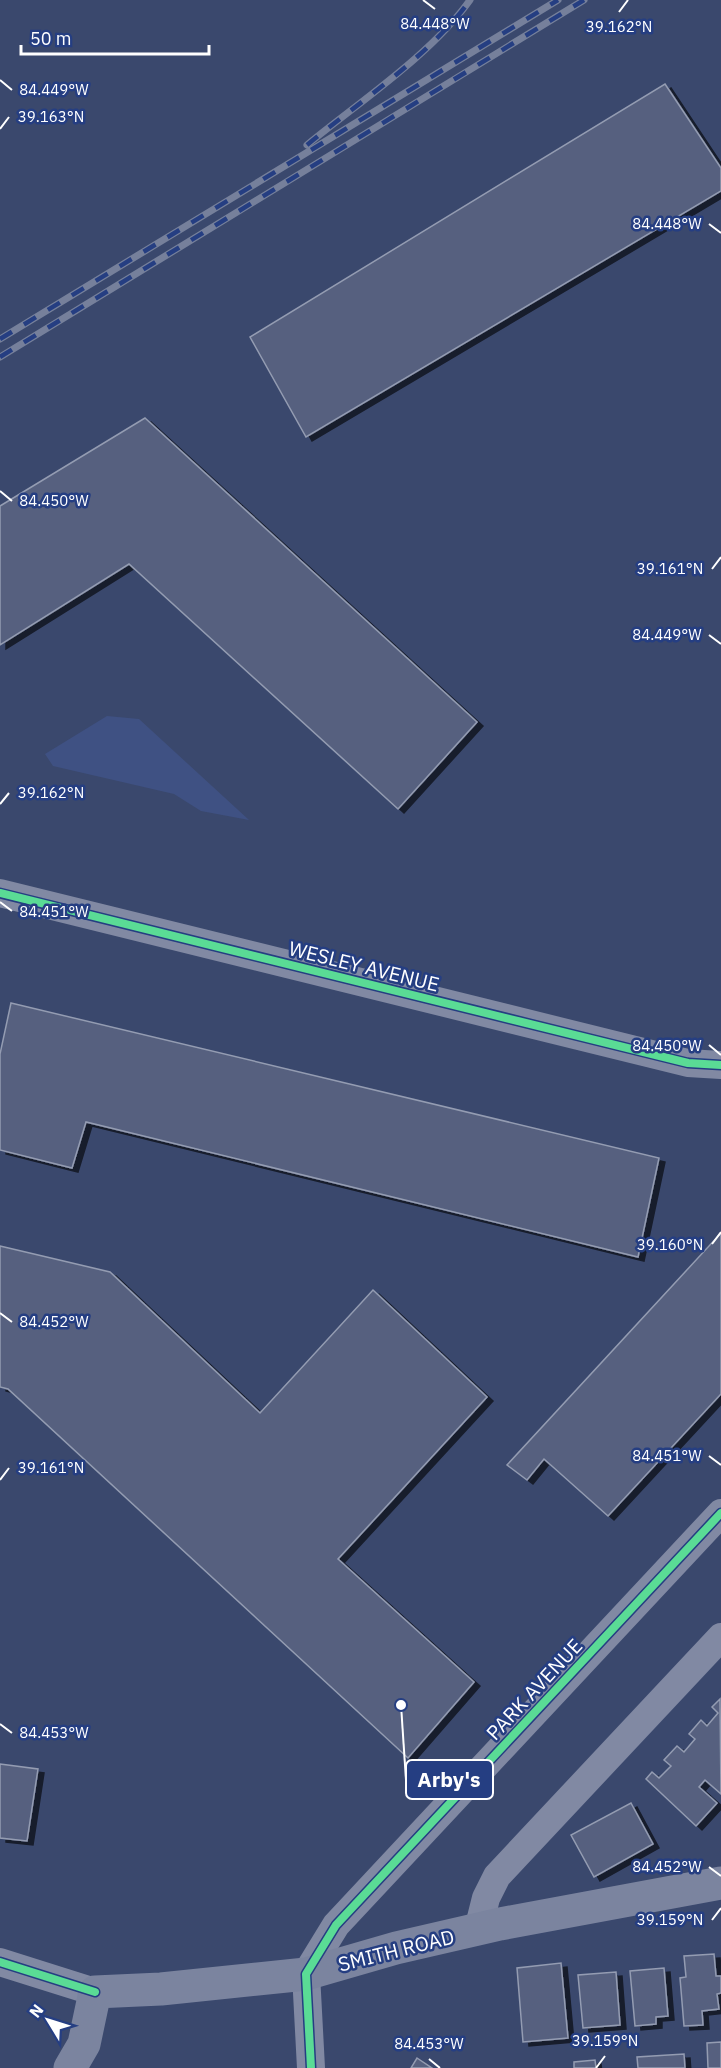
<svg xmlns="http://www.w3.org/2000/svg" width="721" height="2068" viewBox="0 0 721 2068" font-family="'IBM Plex Sans',sans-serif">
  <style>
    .water { fill: #3f5183 }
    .building { fill: #56617f; stroke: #949cb2; stroke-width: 1.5; filter: url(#shadow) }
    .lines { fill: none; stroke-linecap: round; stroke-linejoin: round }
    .minor { stroke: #8189a3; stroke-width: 28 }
    .secondary { stroke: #7b849f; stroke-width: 33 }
    .rail-casing { stroke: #76809b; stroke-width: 7 }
    .rail { stroke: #253e82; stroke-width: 4.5; stroke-dasharray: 14; stroke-linecap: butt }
    .cycleway-casing { stroke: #253e82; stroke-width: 11 }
    .cycleway { stroke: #5adb95; stroke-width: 8 }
    .ticks { fill: none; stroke: #fff; stroke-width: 2 }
    .labels { text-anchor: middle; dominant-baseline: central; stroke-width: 5; stroke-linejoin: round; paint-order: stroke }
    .street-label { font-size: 20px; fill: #fff; stroke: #253e82 }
    .ticks-label { font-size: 15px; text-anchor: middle; fill: #fff; stroke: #253e82; stroke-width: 5; stroke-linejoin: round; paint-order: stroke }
    .leader { fill: none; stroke: #fff; stroke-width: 2 }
    .callout-dot { fill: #fff; stroke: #253e82; stroke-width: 2 }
    .callout { fill: #253e82; stroke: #fff; stroke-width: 2 }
    .callout-label { font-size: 21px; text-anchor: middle; font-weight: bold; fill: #fff }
  </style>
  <defs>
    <filter id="shadow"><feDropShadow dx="6" dy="4" stdDeviation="0" flood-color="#0009"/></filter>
  </defs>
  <rect width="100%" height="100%" fill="#3a486d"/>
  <!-- water -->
  <path class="water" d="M107,716L139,719L249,820L201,811L174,794L53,766L45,754Z"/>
  <!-- building -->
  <g class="building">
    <path d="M665,84L721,168V191L306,437L250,337Z"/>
    <path d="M145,418L477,722L398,809L129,564L0,645V506Z"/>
    <path d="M11,1003L659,1158L638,1257L86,1122L72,1168L0,1150V1054Z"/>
    <path d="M721,1233V1394L608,1516L544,1459L527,1480L507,1465Z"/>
    <path d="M0,1246L110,1272L260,1413L373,1290L487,1397L338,1559L474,1682L408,1758L8,1389L0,1387Z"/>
    <path d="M720,1699L721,1794L705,1780L699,1787L717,1803L696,1826L646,1779L652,1772L659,1778L671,1766L664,1760L677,1746L684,1752L695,1739L689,1734L701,1720L707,1726L718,1713L712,1707Z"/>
    <path d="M0,1764L38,1769L27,1841L0,1838Z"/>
    <path d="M631,1803L653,1844L594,1877L571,1835Z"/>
    <path d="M714,1954L716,1976H721V1993L717,1994L719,2009L702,2011L703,2025L684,2026L680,1978L686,1977L684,1956Z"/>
    <path d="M561,1963L568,2038L523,2042L517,1968Z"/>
    <path d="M664,1968L668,2016L656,2017V2024L635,2026L630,1971Z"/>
    <path d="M616,1972L620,2025L583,2028L578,1975Z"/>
    <path d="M721,2042V2068H708L707,2043Z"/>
    <path d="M684,2054L685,2068H638L637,2057Z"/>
    <path d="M417,2058L432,2068H411Z"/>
    <path d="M595,2060L596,2068H574V2062Z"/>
  </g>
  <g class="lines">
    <!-- minor -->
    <g class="minor">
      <path d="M0,893L688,1063L721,1065"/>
      <path d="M478,1930L486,1898L497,1876L721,1637"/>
      <path d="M0,1962L95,1992"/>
      <path d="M311,2068L306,1974L336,1925L721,1513"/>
    </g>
    <!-- secondary -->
    <path class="secondary" d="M70,2068L84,2044L95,1992L161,1989L306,1974L396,1948L500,1924L721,1883"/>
    <!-- rail casing -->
    <g class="rail-casing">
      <g id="rail">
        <path d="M307,145C359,102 431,55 470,0"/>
        <path d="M0,339L558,0"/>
        <path d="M0,357L584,0"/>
      </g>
    </g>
    <!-- rail -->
    <use href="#rail" class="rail"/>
    <!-- cycleway casing -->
    <g class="cycleway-casing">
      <g id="cycleway">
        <path d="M0,893L688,1063L721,1065"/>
        <path d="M0,1962L95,1992"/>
        <path d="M311,2068L306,1974L336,1925L721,1513"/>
      </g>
    </g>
    <!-- cycleway -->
    <use href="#cycleway" class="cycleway"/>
  </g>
  <!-- ticks -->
  <path class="ticks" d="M423,0L435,9M619,12L628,0M0,80L12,90M0,129L9,117M709,224L721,233M0,491L12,501M712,569L721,557M709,635L721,644M0,804L9,793M0,902L12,911M709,1045L721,1055M712,1244L721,1232M0,1313L12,1322M709,1456L721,1465M0,1480L9,1468M0,1724L12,1733M709,1867L721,1876M712,1920L721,1908M429,2059L440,2068M596,2068L605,2056"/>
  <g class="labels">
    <!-- street labels -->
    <g class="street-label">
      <text transform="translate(364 966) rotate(14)">WESLEY AVENUE</text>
      <text transform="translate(534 1689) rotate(-47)">PARK AVENUE</text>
      <text transform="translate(396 1950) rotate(-14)">SMITH ROAD</text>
    </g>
  </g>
  <g class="ticks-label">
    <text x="435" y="29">84.448°W</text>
    <text x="619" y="32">39.162°N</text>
    <text x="54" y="95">84.449°W</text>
    <text x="51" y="122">39.163°N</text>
    <text x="667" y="229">84.448°W</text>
    <text x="54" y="506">84.450°W</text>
    <text x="670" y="574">39.161°N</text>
    <text x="667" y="640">84.449°W</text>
    <text x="51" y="798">39.162°N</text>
    <text x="54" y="917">84.451°W</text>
    <text x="667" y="1051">84.450°W</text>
    <text x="670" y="1250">39.160°N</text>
    <text x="54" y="1327">84.452°W</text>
    <text x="667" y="1461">84.451°W</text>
    <text x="51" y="1473">39.161°N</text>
    <text x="54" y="1738">84.453°W</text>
    <text x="667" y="1872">84.452°W</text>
    <text x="670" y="1925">39.159°N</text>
    <text x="605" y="2046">39.159°N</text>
    <text x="429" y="2049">84.453°W</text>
  </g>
  <!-- callouts -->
  <path class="leader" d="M401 1705L406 1780"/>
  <circle class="callout-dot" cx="401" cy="1705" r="6"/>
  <rect class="callout" x="406" y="1760" width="87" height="39" rx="6"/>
  <g class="callout-label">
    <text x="449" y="1787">Arby's</text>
  </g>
  <!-- north arrow -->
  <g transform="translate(48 2020) rotate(308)" stroke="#253e82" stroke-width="4.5" paint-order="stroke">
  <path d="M0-4.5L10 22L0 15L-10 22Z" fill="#ffffff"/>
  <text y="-9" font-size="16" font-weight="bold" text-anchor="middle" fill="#ffffff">N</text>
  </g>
  <!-- scale -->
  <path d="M21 45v9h188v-9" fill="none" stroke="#ffffff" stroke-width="3"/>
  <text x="30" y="45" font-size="18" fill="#ffffff" stroke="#253e82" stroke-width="4.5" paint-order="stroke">50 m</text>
</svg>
